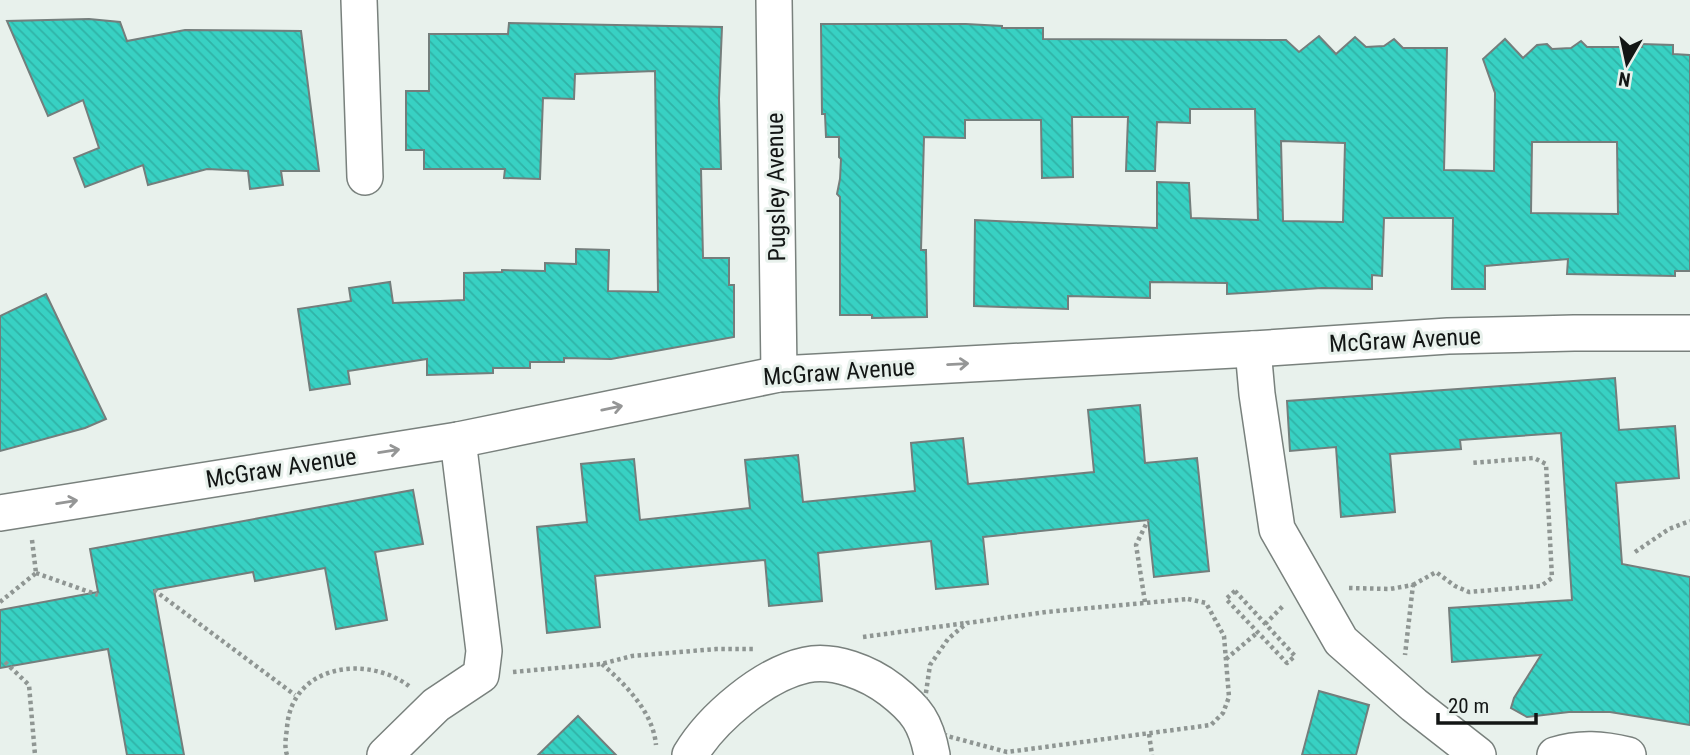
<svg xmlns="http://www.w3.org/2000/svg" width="1690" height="755" viewBox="0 0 1690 755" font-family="'Roboto Condensed',sans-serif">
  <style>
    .building { fill: url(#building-back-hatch); stroke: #747e7c; stroke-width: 2; fill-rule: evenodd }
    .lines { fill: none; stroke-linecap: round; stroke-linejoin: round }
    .minor-casing { stroke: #79817d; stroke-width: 38 }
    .path { stroke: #8f9693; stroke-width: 4.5; stroke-dasharray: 3.5 3.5; stroke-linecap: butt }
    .minor { stroke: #fff; stroke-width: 35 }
    .oneway { stroke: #959696 }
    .labels { text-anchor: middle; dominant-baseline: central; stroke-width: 6; stroke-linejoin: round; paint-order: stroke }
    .street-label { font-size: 24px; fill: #131615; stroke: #e8f1ec }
  </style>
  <defs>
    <pattern id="building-back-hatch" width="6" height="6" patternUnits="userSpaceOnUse" patternTransform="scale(1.75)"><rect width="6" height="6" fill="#38d1c3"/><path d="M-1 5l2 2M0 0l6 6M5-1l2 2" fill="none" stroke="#30b3a7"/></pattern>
  </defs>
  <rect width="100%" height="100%" fill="#e8f1ec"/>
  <!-- building -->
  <g class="building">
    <path d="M89,19L120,22L127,41L185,30L301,31L319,171H281L283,185L250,189L248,171L207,169L148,185L143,165L85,187L74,158L99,148L83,100L48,116L7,21Z"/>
    <path d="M509,23L722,27L719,99L721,169H701L703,258H729V285H734V337L611,359L564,358V362H530V368H493V373L427,375V359L348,371L350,384L310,390L298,309L351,301L349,288L390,282L393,303L464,300V273L502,272V270L545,271V263L576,264V249L609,250L608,291L658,292L655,71L575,74L574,99L543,98L540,179L504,178L505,169H424V150H406V91H429V34H508Z"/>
    <path d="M821,24H966L1002,26V28H1043V39L1286,40L1299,52L1319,36L1336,54L1355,37L1366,47L1384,46L1394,39L1403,48H1447L1444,170L1494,171L1495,93L1483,59L1505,39L1523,58L1537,45L1547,44L1552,49L1571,48L1581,41L1587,47H1642V44L1673,45V54L1690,55V271H1675V276L1567,274L1568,259L1485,266V289H1452L1453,218H1384L1382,276L1372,275V289L1322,288L1227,294V283L1150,282V298L1068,296V309L974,306L975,220L1157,228V182L1189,183L1191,218L1258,220L1255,109H1190V123L1157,122L1155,171H1126L1128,117H1072L1073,177L1042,178L1041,120H965V138L924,137L921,250H926L927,317L872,318V315H840V197L837,194L840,179L841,159L839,157V137H826L825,114H822ZM1281,141L1345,143L1343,222L1283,221ZM1532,142H1617L1618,214L1531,213Z"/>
    <path d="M46,294L106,419L85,428L0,451V316Z"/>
    <path d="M1615,378L1619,430L1675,426L1679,478L1616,483L1622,564L1690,577V725L1610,712H1569L1527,717L1511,708L1514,698L1541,655L1452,662L1449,608L1572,600L1561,433L1460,440L1461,449L1390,454L1395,512L1341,517L1336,447L1290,451L1287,401Z"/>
    <path d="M1140,405L1145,463L1197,458L1209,571L1154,577L1148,520L983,537L988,584L936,589L931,541L818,553L822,601L769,606L765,560L595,576L600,627L547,633L537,527L587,522L581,464L634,459L640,520L750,508L745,460L798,455L803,502L915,491L911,443L963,438L968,484L1094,472L1088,410Z"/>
    <path d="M413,490L423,544L375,552L387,620L336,629L325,568L255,581L253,572L154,590L184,755H127L108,649L0,668V610L98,592L90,549Z"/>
    <path d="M1319,691L1369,705L1356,755H1302Z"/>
    <path d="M578,716L616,755H538Z"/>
  </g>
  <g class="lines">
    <!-- minor casing -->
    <g class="minor-casing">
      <g id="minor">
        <path d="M359,0L365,177"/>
        <path d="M774,0L779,374"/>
        <path d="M1253,349L1257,394L1277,529L1341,641L1414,705L1478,755"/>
        <path d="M0,513L458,440L779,374L1253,349L1448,336L1574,333H1690"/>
        <path d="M385,755L436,705L481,675L484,651L458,440"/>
        <path d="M690,755C712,718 764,674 806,665C834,659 869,673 891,690C917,710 926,723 932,755"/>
        <path d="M1555,755C1580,747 1603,749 1628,755"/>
      </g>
    </g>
    <!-- path -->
    <g class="path">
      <path d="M32,540L36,573"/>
      <path d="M1635,552L1669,529L1690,521"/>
      <path d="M36,573L98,595"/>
      <path d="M1413,585L1436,572L1455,586L1469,592L1541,586L1552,578L1546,464L1534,458L1471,463"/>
      <path d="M1349,588L1390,589L1413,585L1405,655"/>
      <path d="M154,590L295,695"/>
      <path d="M1235,591L1295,656L1287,663L1226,599Z"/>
      <path d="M1188,599L1206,603L1224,636L1229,697L1223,713L1211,725L1007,752L947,736L922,720L930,665L948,639L967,623L1046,612Z"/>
      <path d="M0,602L36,573"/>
      <path d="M1145,602L1136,545L1148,520"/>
      <path d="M1265,624L1283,606"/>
      <path d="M863,637L966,623"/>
      <path d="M1226,659L1258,632"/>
      <path d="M5,662L29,685L35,755"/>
      <path d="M602,664C626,685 653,712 656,745"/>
      <path d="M513,672L601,664L632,656L716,649H754"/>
      <path d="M1149,734L1152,755"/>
      <path d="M287,755C284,746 286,737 287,728C291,665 366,654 409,686"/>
    </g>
    <!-- minor -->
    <use href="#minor" class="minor"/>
  </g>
  <!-- one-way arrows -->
  <defs><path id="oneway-shaft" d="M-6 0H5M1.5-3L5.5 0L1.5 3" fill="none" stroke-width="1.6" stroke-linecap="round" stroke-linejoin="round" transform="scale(1.75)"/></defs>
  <g class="oneway">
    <use href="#oneway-shaft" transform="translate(958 364) rotate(-3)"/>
    <use href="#oneway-shaft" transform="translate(612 408) rotate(-12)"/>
    <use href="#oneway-shaft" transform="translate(389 451) rotate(-9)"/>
    <use href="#oneway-shaft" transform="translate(67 502) rotate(-9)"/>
  </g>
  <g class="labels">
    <!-- street labels -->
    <g class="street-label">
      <text transform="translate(776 187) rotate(-91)">Pugsley Avenue</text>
      <text transform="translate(1405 340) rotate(-3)">McGraw Avenue</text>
      <text transform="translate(839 372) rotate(-4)">McGraw Avenue</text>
      <text transform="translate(281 468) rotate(-9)">McGraw Avenue</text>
    </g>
  </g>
  <!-- north arrow -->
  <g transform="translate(1627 63) rotate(189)" stroke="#e8f1ec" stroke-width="5" paint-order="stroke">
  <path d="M0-5L12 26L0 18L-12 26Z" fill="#131615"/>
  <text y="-10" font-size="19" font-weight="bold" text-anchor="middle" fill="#131615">N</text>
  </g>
  <!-- scale -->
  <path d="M1438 713v10h98v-10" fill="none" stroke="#131615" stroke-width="3.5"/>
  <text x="1448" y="713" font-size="21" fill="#131615" stroke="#e8f1ec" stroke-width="5" paint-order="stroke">20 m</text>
</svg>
